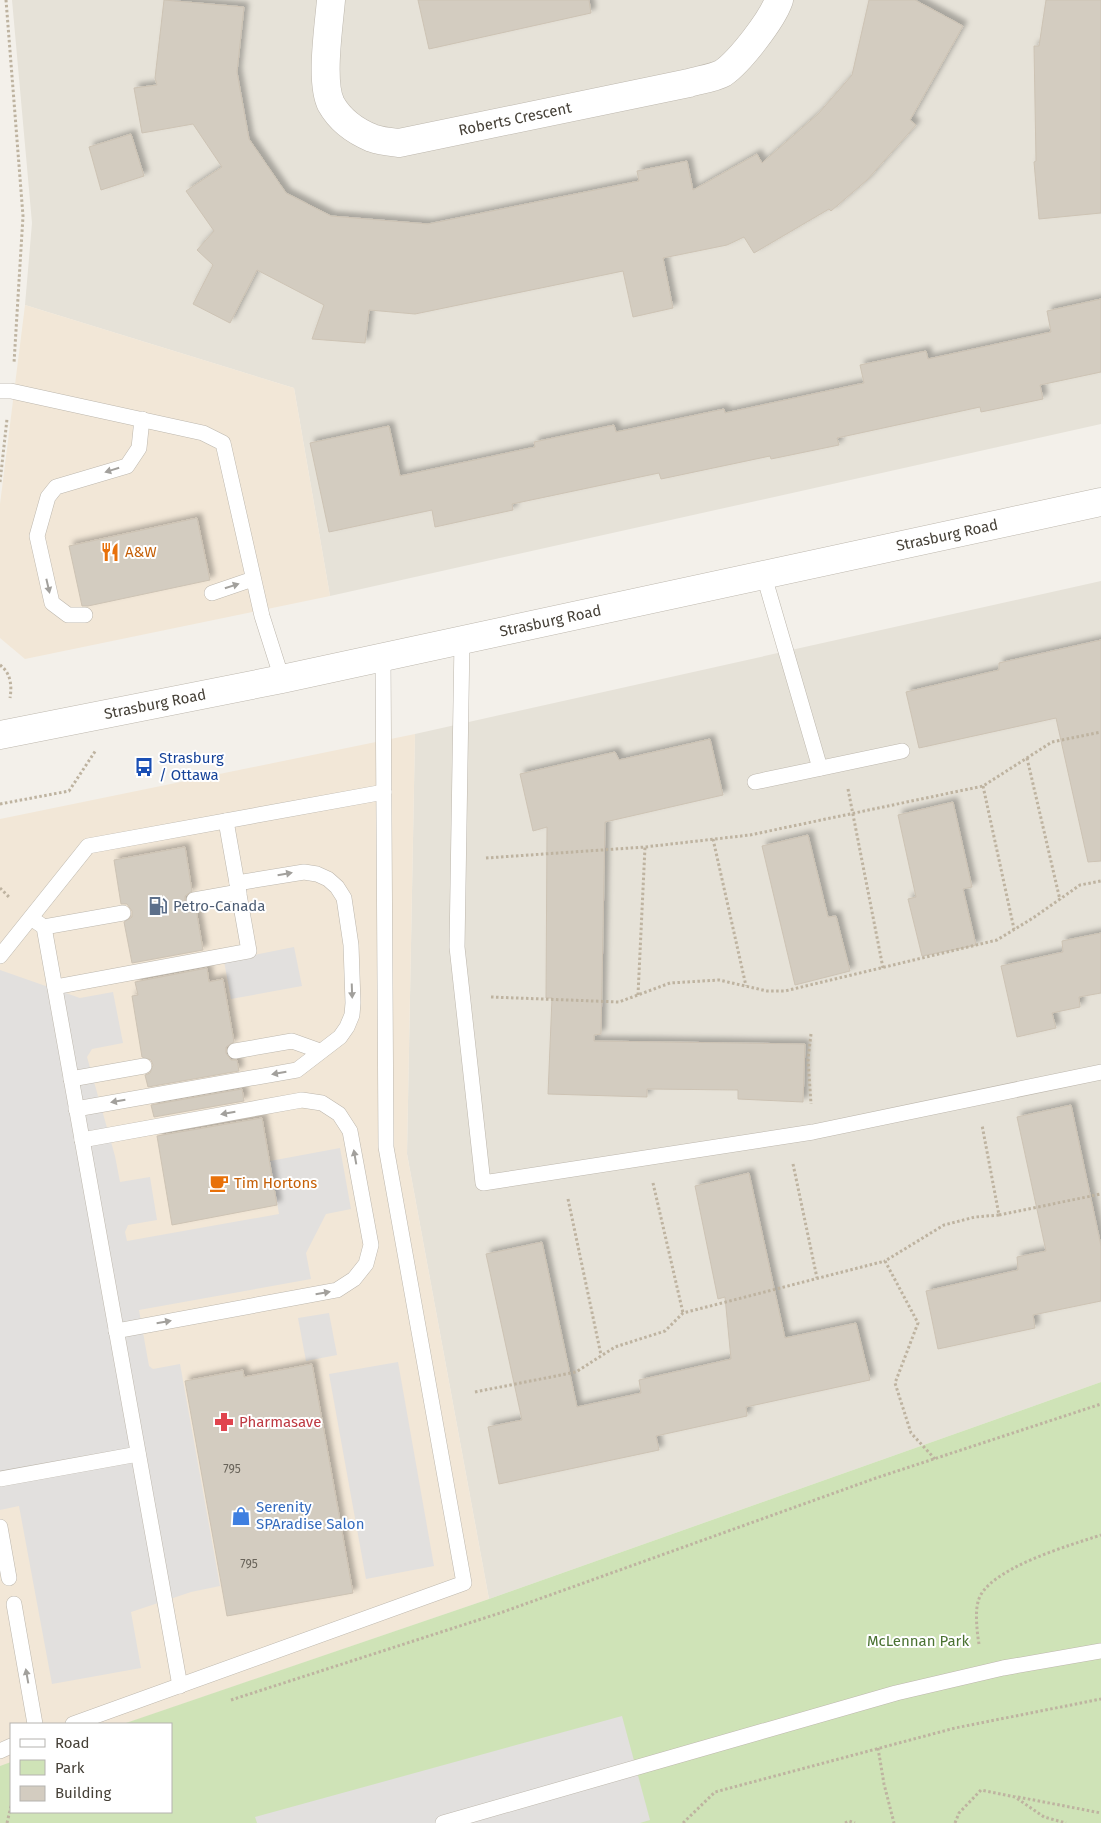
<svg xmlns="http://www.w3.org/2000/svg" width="1101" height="1823" viewBox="0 0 1101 1823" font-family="'Fira Sans',sans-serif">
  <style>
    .residential { fill: #e6e2d8 }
    .commercial { fill: #f2e7d7 }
    .green { fill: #cfe3b7 }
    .parking { fill: #e2e0de }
    .building { fill: #d3ccc0; stroke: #cdc3b4; filter: url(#shadow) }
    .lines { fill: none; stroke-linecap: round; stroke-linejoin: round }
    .service-casing { stroke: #bdb7ad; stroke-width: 16 }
    .minor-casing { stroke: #bdb7ad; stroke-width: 29 }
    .tertiary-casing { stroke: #bdb7ad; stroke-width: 29 }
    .path { stroke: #beb3a0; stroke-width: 3; stroke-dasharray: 2.5 2.5; stroke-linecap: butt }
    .service { stroke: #fff; stroke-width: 15 }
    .minor { stroke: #fff; stroke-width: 28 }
    .tertiary { stroke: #fff; stroke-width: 28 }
    .oneway { fill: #a2a09c }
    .labels { text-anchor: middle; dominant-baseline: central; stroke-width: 4; stroke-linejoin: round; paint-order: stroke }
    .number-label { font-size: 12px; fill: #69645a }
    .street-label { font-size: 15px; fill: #464138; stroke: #fff }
    .food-label { font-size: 15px; fill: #c56008; stroke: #fff; text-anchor: start }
    .transit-label { font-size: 15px; fill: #164399; stroke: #fff; text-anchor: start }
    .service-label { font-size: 15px; fill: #4e5e75; stroke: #fff; text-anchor: start }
    .health-label { font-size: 15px; fill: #be3a42; stroke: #fff; text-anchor: start }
    .shop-label { font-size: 15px; fill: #366cbe; stroke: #fff; text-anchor: start }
    .park-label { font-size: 15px; fill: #4a7232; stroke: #fff }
  </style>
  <defs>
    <filter id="shadow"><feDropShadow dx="4.5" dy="-4.5" stdDeviation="2.5" flood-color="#0004"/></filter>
  </defs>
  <rect width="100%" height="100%" fill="#f3f0ea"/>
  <!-- residential -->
  <g class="residential">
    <path d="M12,0H1101V424L330,596L294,388L25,305L32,223Z"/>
    <path d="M1101,581V1382L489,1599L407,1154L415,734Z"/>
  </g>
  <!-- commercial -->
  <g class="commercial">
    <path d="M25,305L294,388L330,596L25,659L0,638V504Z"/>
    <path d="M415,734L407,1154L489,1599L124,1724H11V1763L0,1767V819Z"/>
  </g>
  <!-- green -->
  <path class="green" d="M1101,1382V1823H0V1766L11,1762V1812H171V1724H123L489,1599Z"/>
  <!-- parking -->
  <g class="parking">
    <path d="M294,947L302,986L231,999L224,961Z"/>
    <path d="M0,970L80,998L113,992L123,1043L92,1049L87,1057L115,1156L120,1182L150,1177L157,1220L128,1225L125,1232L127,1241L279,1214L270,1161L340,1148L351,1209L326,1214L306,1253L311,1279L139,1310L149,1366L153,1369L180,1364L220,1586L191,1592L131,1612L141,1668L52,1684L19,1506L0,1510Z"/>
    <path d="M329,1313L337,1355L306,1361L298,1318Z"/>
    <path d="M398,1362L434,1566L366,1579L329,1374Z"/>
    <path d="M622,1716L650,1820L640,1823H257L255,1817Z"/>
  </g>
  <!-- building -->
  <g class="building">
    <path d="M164,0L244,7L237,72L249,139L286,193L331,216L428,224L639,181L637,171L687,161L693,190L757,154L762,163L818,114L852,75L869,0H915L963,26L910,120L916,125L867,180L831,211L829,209L754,253L744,237L727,245L663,258L673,308L633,317L623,271L415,314L369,310L365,343L312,339L324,305L257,270L230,323L193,304L213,265L197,250L214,231L186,191L222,167L193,124L142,133L134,88L157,85L155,78Z"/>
    <path d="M418,0H589L591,13L429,49Z"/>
    <path d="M1046,0H1101V213L1039,219L1034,162L1036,161L1034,46H1039Z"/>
    <path d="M131,134L144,176L101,190L89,147Z"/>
    <path d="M1101,299V372L1040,385L1043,399L981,412L980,407L837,438L839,445L771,459L770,456L661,479L659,473L512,504L513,510L435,527L432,510L329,532L310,443L389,426L400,476L535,447L534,442L614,425L616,432L724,409L725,413L864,383L860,365L926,351L928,359L1051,332L1047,311Z"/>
    <path d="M197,518L210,580L88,606H82L69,546Z"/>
    <path d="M1101,640V861L1088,862L1056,718L919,748L906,692L999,670V663Z"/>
    <path d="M710,739L723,795L605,822L601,1034L594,1035V1041L805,1044L803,1102L738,1099V1090L647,1089V1097L548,1094L552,998H546L547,827L533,831L520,774L615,752L619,760Z"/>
    <path d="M953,802L972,887L963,889L976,945L922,956L908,899L916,897L898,815Z"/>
    <path d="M808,835L828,917L836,916L850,971L795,985L762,846Z"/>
    <path d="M185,847L192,891L185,896V902L190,909H196L203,950L132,963L124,922L132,917V911L127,904H121L114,860Z"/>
    <path d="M1101,933V993L1079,997L1080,1007L1052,1013L1056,1028L1017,1037L1001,966L1063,952L1062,941Z"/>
    <path d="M207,968L209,982L223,979L234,1042L226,1047V1053L231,1060H237L239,1071L148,1087L145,1075L150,1073L153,1065L151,1060L142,1057L132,996L138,995L135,982Z"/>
    <path d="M242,1089L244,1101L154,1117L151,1105Z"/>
    <path d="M1071,1105L1101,1246V1301L1033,1315L1035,1328L938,1349L926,1291L1018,1270L1017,1257L1046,1251L1017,1117Z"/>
    <path d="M262,1118L277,1205L172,1225L157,1136Z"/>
    <path d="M749,1173L785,1338L856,1323L870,1380L746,1407L747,1416L656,1436L659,1450L499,1484L488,1427L522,1420L486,1254L542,1242L577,1407L641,1393L639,1380L731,1359L725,1297L718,1299L695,1186Z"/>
    <path d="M312,1364L353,1593L227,1616L185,1381L243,1370L244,1377Z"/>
  </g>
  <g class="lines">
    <!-- service casing -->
    <g class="service-casing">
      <g id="service">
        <path d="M0,391H11L203,433L223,443L262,616L282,679"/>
        <path d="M764,576L820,768"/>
        <path d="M212,593L253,579"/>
        <path d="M85,615H68L52,603L37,536L48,497L56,487L127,466L139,448L142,419"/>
        <path d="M462,640L457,947L483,1183L813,1132L1101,1072"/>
        <path d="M755,782L902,751"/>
        <path d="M194,900L239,892"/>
        <path d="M31,918L44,927L180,1686"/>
        <path d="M44,927L123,913"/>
        <path d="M0,956L88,846L384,792"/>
        <path d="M55,987L249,951L226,821"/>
        <path d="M235,1051L292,1041L320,1051"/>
        <path d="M71,1079L144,1066"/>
        <path d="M76,1109L297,1070L340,1037L347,1027L352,1015L353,1003L351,945L344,898L337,887L328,879L317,874L304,872L237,883"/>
        <path d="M82,1140L302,1100L322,1103L339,1114L350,1131L371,1245L366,1264L354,1279L337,1290L116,1331"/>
        <path d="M0,1479L138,1454"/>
        <path d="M0,1527L9,1578"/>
        <path d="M14,1604L35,1724"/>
        <path d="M73,1724L464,1583L386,1147L383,657"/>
        <path d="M0,1751L11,1746"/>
        <path d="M443,1823L896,1693L1003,1668L1101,1651"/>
      </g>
    </g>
    <!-- minor casing -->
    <g class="minor-casing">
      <g id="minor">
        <path id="s1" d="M331,0C329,25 320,82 331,104C340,120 355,131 372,138C380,141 390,142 399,143L689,83C699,80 714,78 723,73C740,61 772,20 779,0"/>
      </g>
    </g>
    <!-- tertiary casing -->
    <g class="tertiary-casing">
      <g id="tertiary">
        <path id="s2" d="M0,735L282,679L1101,502"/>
      </g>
    </g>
    <!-- path -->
    <g class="path">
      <path d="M6,0L23,216L14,363"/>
      <path d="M0,482L7,419"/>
      <path d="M0,665C11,673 12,686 10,698"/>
      <path d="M1027,758L1060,900"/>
      <path d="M983,786L1014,929"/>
      <path d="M848,789L883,968"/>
      <path d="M0,804L69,791L96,750"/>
      <path d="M713,839L746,986"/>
      <path d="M486,858L645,847L750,835L983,786L1052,742L1101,732"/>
      <path d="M0,888L10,898"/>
      <path d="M638,995L645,847"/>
      <path d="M491,997L619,1002L670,983L719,980L767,991H785L997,940L1033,918L1080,885L1101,881"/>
      <path d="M811,1034L808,1059L811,1104"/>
      <path d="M793,1164L817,1278"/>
      <path d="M653,1183L683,1313"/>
      <path d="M568,1199L601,1355"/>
      <path d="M999,1215L1101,1194"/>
      <path d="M475,1392L576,1372L615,1347L665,1331L683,1313L885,1261"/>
      <path d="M935,1459L911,1433L895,1383L918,1323L885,1261L944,1225L975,1217L999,1215L982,1125"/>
      <path d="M979,1644C977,1633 975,1612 978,1602C985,1569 1071,1545 1101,1535"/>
      <path d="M231,1700L500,1613L876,1478L1101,1404"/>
      <path d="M878,1748L884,1784L894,1823"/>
      <path d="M1018,1797L1101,1813"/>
      <path d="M7,1823L11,1806"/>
      <path d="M683,1823L715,1792L955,1728L1101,1699"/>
      <path d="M845,1823L849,1821L855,1823"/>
      <path d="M955,1823L959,1813L981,1790L1015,1797L1044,1817L1066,1823"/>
    </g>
    <!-- service -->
    <use href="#service" class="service"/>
    <!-- minor -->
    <use href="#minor" class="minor"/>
    <!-- tertiary -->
    <use href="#tertiary" class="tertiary"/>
  </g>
  <!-- one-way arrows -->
  <defs><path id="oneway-solid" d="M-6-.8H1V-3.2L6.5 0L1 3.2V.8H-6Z" transform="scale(1.25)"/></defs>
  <g class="oneway">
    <use href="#oneway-solid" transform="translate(112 470) rotate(163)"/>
    <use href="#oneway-solid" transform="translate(48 586) rotate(77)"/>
    <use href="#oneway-solid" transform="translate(232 586) rotate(-18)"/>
    <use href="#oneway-solid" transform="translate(285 874) rotate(-10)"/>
    <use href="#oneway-solid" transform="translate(352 991) rotate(88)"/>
    <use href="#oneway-solid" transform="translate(279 1073) rotate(170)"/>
    <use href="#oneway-solid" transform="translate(118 1101) rotate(170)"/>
    <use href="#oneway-solid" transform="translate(228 1113) rotate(170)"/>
    <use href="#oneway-solid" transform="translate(355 1157) rotate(-100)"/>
    <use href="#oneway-solid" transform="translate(323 1293) rotate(-10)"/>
    <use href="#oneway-solid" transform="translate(164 1322) rotate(-10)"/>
    <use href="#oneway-solid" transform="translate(27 1676) rotate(-100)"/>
  </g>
  <!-- icons -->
  <defs>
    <g id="restaurant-bare" transform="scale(1.5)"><path d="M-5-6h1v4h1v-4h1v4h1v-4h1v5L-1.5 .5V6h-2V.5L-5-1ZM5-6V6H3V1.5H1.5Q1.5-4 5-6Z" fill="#e8710a" stroke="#fff" stroke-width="2.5" paint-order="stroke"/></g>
    <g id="bus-bare" transform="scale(1.5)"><path d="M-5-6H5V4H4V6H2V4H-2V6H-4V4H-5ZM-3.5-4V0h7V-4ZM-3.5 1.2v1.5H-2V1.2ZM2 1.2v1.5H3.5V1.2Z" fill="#1a4fb4" stroke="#fff" stroke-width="2.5" paint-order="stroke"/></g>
    <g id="fuel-bare" transform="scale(1.5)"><path d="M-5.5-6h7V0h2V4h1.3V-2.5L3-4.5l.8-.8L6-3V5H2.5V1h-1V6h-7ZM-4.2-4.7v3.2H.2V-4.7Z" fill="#5c6f8a" stroke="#fff" stroke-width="2.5" paint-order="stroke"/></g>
    <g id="cafe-bare" transform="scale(1.5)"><path d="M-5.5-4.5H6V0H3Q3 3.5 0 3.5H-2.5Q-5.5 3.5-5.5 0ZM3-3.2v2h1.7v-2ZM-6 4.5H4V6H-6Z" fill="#e8710a" stroke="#fff" stroke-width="2.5" paint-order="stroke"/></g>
    <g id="pharmacy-bare" transform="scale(1.5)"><path d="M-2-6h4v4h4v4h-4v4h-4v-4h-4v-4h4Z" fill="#e0444e" stroke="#fff" stroke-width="2.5" paint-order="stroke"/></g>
    <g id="shop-bare" transform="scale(1.5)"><path d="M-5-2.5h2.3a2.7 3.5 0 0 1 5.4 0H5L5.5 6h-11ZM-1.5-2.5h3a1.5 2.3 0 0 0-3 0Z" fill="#3f7fe0" stroke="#fff" stroke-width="2.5" paint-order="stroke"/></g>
  </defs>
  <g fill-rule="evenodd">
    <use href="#restaurant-bare" x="110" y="552"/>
    <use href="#bus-bare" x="144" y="767"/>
    <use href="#fuel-bare" x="158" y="906"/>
    <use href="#cafe-bare" x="219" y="1183"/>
    <use href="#pharmacy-bare" x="224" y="1422"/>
    <use href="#shop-bare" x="241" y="1516"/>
  </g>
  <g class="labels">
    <!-- number labels -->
    <g class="number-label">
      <text x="232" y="1469">795</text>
      <text x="249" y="1564">795</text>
    </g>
    <!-- street labels -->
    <g class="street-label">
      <text stroke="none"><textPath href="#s1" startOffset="305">Roberts Crescent</textPath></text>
      <text stroke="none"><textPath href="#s2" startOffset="968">Strasburg Road</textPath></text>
      <text stroke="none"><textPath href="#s2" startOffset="562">Strasburg Road</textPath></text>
      <text stroke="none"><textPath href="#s2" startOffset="158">Strasburg Road</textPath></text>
    </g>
    <!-- food labels -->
    <g class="food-label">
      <text x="125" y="552">A&amp;W</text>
      <text x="234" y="1183">Tim Hortons</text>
    </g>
    <!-- transit labels -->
    <g class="transit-label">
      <text x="159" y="758">Strasburg<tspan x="159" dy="17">/ Ottawa</tspan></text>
    </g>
    <!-- service labels -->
    <g class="service-label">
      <text x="173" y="906">Petro-Canada</text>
    </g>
    <!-- health labels -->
    <g class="health-label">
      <text x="239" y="1422">Pharmasave</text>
    </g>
    <!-- shop labels -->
    <g class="shop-label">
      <text x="256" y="1507">Serenity<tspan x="256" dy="17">SPAradise Salon</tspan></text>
    </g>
    <!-- park labels -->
    <g class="park-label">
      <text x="918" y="1641">McLennan Park</text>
    </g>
  </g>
  <!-- legend -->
  <rect x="10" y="1723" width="162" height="90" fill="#ffffff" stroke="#b5b3af"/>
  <rect x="20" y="1739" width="25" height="8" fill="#ffffff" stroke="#b5b3af"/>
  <text x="55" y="1748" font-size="15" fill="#464138">Road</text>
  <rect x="20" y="1760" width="25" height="15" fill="#cfe3b7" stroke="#b5b3af"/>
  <text x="55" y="1773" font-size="15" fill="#464138">Park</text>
  <rect x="20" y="1786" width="25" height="15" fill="#d3ccc0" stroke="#b5b3af"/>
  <text x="55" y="1798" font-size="15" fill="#464138">Building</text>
</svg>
